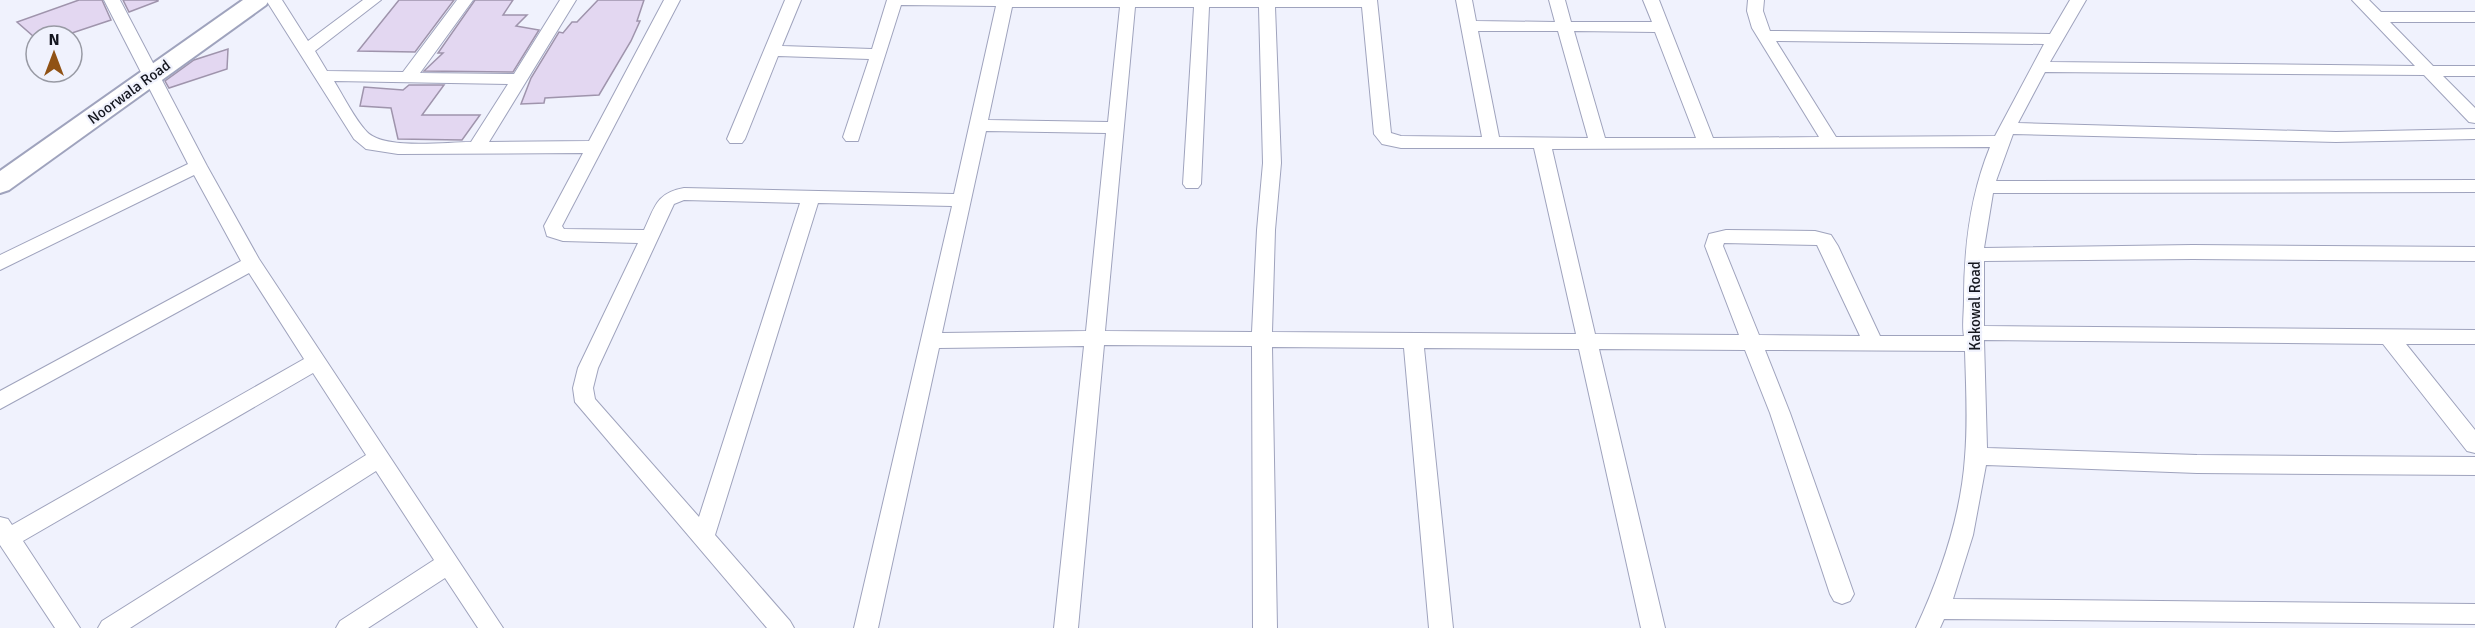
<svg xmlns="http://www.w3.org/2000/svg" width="2475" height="628" viewBox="0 0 2475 628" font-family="Signika,sans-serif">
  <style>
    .building { fill: #e3d7f1; stroke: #9f94ac; stroke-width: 1.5 }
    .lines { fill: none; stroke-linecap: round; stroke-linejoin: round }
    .street-casing { stroke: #9fa3bd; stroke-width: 2 }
    .secondary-casing { stroke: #9fa3bd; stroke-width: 4 }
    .street { fill: #fff; fill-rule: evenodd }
    .secondary { fill: #fff; fill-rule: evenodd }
    .labels { text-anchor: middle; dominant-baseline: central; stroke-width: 4.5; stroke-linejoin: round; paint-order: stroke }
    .street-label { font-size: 15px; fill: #13151e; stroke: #f0f2fd }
  </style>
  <rect width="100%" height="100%" fill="#f0f2fd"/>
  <!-- building -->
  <g class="building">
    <path d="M79,0H102L111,20L63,36H33L17,22Z"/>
    <path d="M123,0H158V1L129,12Z"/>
    <path d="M399,0H454L415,52L358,51Z"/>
    <path d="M475,0H513L503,15H527L516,26L539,30L513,72L424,71L443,53H438Z"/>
    <path d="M598,0H644L637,21H640L631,41L599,95L545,98L544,103L521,104L531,78L559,32L563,33L572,22H577Z"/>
    <path d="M228,49L227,69L169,88L165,81L194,60Z"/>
    <path d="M409,85H444L422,115H480L462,140L398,139L391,108L360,106L364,87L403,90Z"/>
  </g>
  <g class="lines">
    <!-- street casing -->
    <g class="street-casing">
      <g id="street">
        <path d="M104,0H120L207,166L259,259L503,628H478L445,578L368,628H336L340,621L434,560L376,471L130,628H98L102,621L366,455L313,373L23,541L80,628H55L0,545V517L8,519L12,525L304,359L249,273L0,409V391L241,261L194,175L0,270V255L188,164Z"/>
        <path d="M266,0H282L308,41L363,0H381L315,51L327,71L403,72L457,0H473L420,73L514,74L560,0H576L489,142L589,141L664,0H680L562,226L564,229L644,230C655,207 656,193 684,188L954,194L996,6L901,5L858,141H846L843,137L869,59L778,56L745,139L742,143H730L727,139L785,0H801L782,46L872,49L887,0H1377L1391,133L1401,136L1482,137L1456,0H1472L1476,21L1555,22L1549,0H1565L1571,22H1652L1643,0H1659L1713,138L1819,137L1752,28L1747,11L1748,0H1764L1763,11L1770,31L2050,34L2070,0H2086L2050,62L2415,66L2352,0H2369L2381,12H2475V22H2390L2433,66H2475V76H2443L2475,108V123L2469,122L2424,75L2045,72L2018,123L2336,132L2475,129V139L2336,142L2013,134L1996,181L2475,180V192L1993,193L1984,248L2193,245L2475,247V261L2193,259L1984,261V326L2475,330V344H2406L2475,430V453L2467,451L2383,344L1984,340L1987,448L2197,455L2475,457V475L2197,473L1986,465L1973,535L1953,599L2475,604V624L1944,619L1940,628H1916C1941,574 1961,516 1965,457C1968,422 1966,386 1965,351L1765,350L1790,413L1854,594L1850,601L1842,604L1834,601L1830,594L1770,413L1745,350L1599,349L1665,628H1641L1579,349L1424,348L1453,628H1429L1404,348L1272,347L1277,628H1253L1252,346L1104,345L1078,628H1054L1084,346L939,348L878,628H854L952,206L818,203L715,535L790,621L794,628H767L575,402L573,388L578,368L638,243L563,241L547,236L544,226L583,153L398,154L366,149L354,139ZM1012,7H1120L1108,122L988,120ZM1135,7H1194L1183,184L1186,188H1198L1201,184L1209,7H1259L1263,163L1257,230L1252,332L1105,331ZM1275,7H1362L1374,134L1382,144L1401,148H1534L1576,334L1272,332L1275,230L1281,163ZM1478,31H1558L1588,138L1499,137ZM1574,31L1655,32L1696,138H1605ZM1776,41L2044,44L1995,136L1836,137ZM334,81L508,84L471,142C446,142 384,150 367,132C354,118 344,97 334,81ZM986,131L1106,133L1086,331L942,333ZM1990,147C1970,196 1964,247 1964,300C1964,312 1962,326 1964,336H1880L1838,246L1831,235L1815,231L1726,230L1709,234L1705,246L1739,335L1595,334L1552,149ZM684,200L800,203L699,517L595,399L593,388L598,368L674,204ZM1724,243L1817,245L1860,336L1759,335L1723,246Z"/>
      </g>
    </g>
    <!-- secondary casing -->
    <g class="secondary-casing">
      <path id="secondary" d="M243,0H269L266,5L9,190L0,193V171Z"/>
    </g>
    <!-- street -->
    <use href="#street" class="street"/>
    <!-- secondary -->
    <use href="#secondary" class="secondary"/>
  </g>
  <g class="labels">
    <!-- street labels -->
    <g class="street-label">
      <text transform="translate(129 92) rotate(-36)">Noorwala Road</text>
      <text transform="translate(1975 306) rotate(-90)">Kakowal Road</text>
    </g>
  </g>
  <!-- north arrow -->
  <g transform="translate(54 54)"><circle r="28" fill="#f0f2fd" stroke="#989aa4" stroke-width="1.5"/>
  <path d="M0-4.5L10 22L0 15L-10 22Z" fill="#905215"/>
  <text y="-9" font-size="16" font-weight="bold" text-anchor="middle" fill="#13151e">N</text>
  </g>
</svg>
